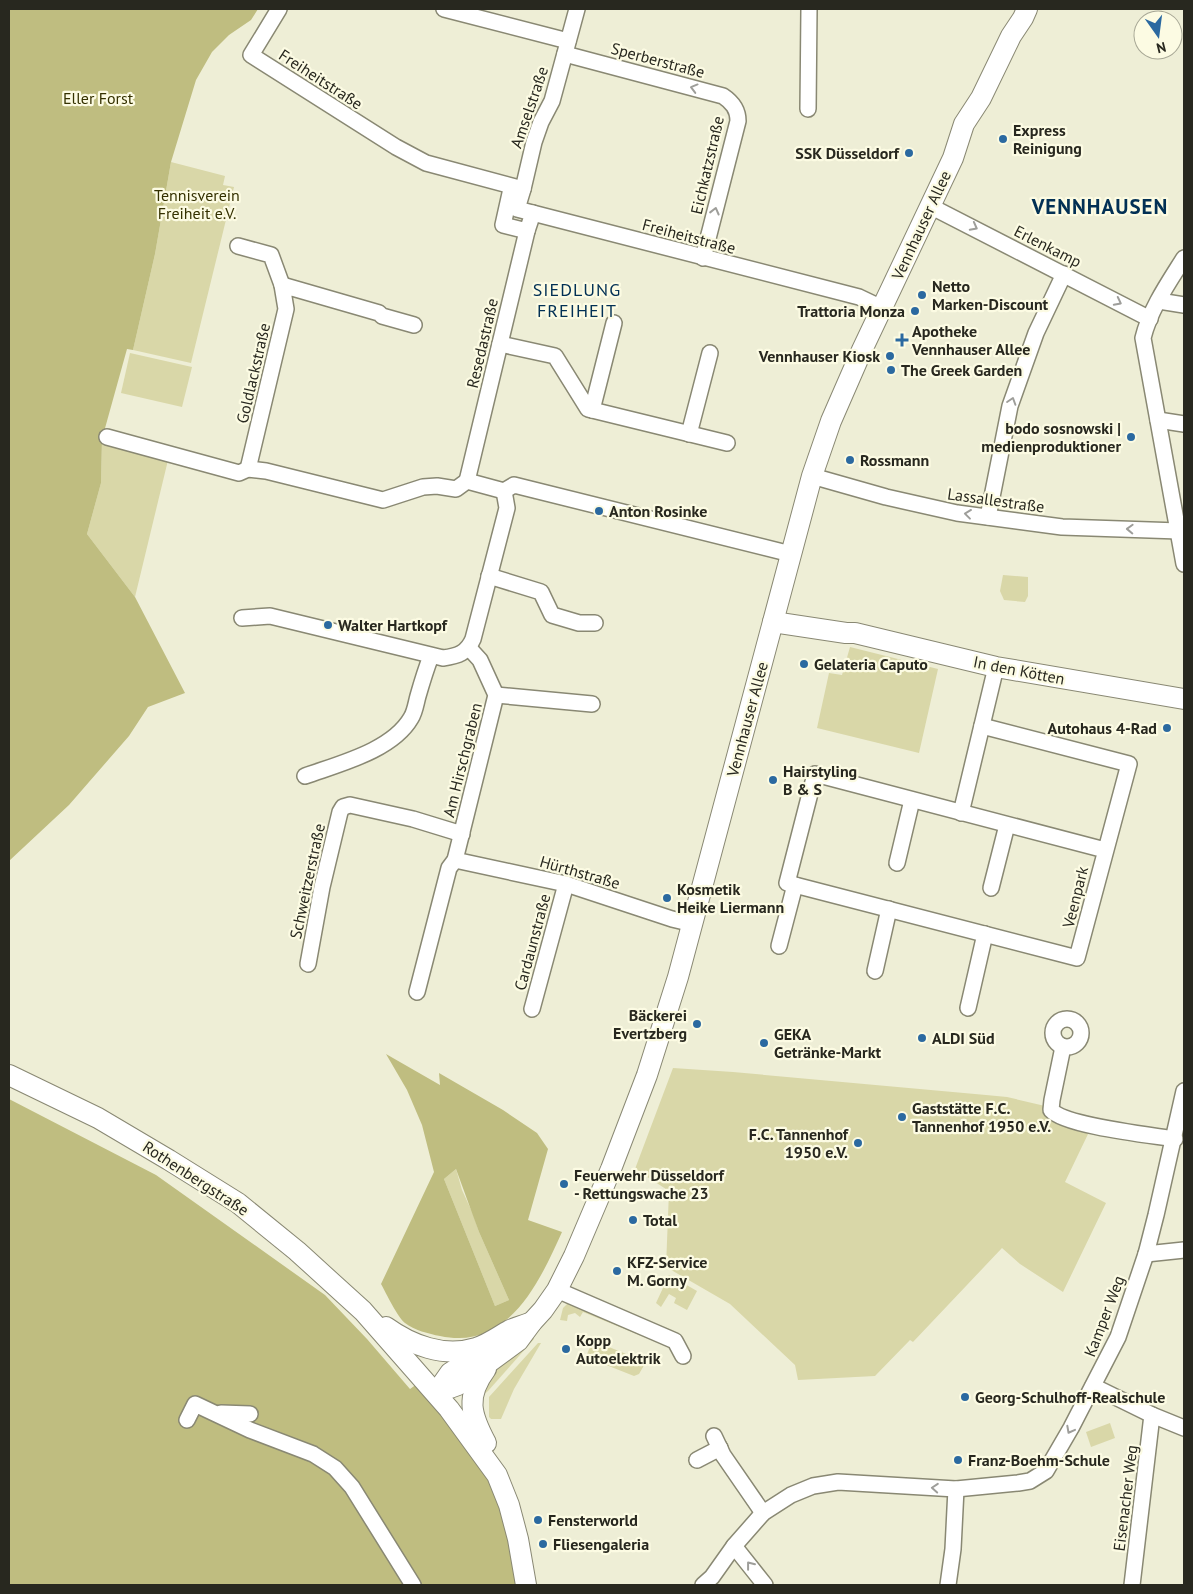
<svg xmlns="http://www.w3.org/2000/svg" width="1193" height="1594" viewBox="0 0 1193 1594" font-family="'PT Sans',sans-serif">
  <style>
    .green { fill: #d9d7a8 }
    .forest { fill: #bfbd80; fill-rule: evenodd }
    .lines { fill: none; stroke-linecap: round; stroke-linejoin: round }
    .minor-casing { stroke: #898873; stroke-width: 18 }
    .major-casing { stroke: #898873; stroke-width: 22 }
    .minor { stroke: #fff; stroke-width: 15 }
    .major { stroke: #fff; stroke-width: 20 }
    .oneway { stroke: #9e9e9a }
    .poi-dot { fill: #2b69a0; stroke: #fcfbe3; stroke-width: 2 }
    .labels { text-anchor: middle; dominant-baseline: central; stroke-width: 4.5; stroke-linejoin: round; paint-order: stroke }
    .street-label { font-size: 16px; fill: #28281f; stroke: #fcfbe3 }
    .park-label { font-size: 16px; fill: #343100; stroke: #fcfbe3 }
    .poi-label { font-size: 16px; font-weight: bold; fill: #28281f; stroke: #fcfbe3; text-anchor: start }
    .neighbourhood-label { font-size: 18px; letter-spacing: 1px; fill: #023054; stroke: #fcfbe3 }
    .district-label { font-size: 21px; font-weight: bold; letter-spacing: 1px; fill: #023054; stroke: #fcfbe3 }
  </style>
  <rect width="100%" height="100%" fill="#eeeed6"/>
  <!-- green -->
  <g class="green">
    <path d="M171,162L225,176L223,185L234,187L191,363L133,350L155,254Z"/>
    <path d="M130,353L192,367L182,407L121,393Z"/>
    <path d="M102,439L169,456L135,597L87,534L101,483Z"/>
    <path d="M1003,575L1028,577V596L1025,602L1004,600L1000,591Z"/>
    <path d="M850,647L938,669L919,753L817,728L829,673L842,675Z"/>
    <path d="M673,1068L733,1072L986,1095L1007,1097L1045,1106L1043,1110C1053,1126 1072,1127 1089,1132L1065,1182L1106,1203L1063,1292L1020,1264L1002,1248L913,1342L910,1340L875,1376L798,1380L795,1365L730,1304L666,1267L669,1191L635,1169Z"/>
    <path d="M456,1169L462,1190L473,1214L479,1232L509,1300L495,1306L444,1179Z"/>
    <path d="M669,1275L697,1291L687,1310L674,1303L676,1298L669,1294L661,1307L656,1303Z"/>
    <path d="M568,1303L651,1334L649,1339L583,1312L580,1317L575,1313L568,1315L567,1321L560,1320L563,1308Z"/>
    <path d="M533,1335L534,1339L488,1391L483,1395L480,1383Z"/>
    <path d="M596,1337L600,1339L599,1343L646,1362L639,1374L634,1376L586,1357L591,1344Z"/>
    <path d="M538,1343H541L514,1389L501,1419H491L489,1417V1397Z"/>
    <path d="M1110,1423L1115,1438L1091,1447L1086,1432Z"/>
  </g>
  <!-- forest -->
  <g class="forest">
    <path d="M9,9H258L251,20L229,35L212,52L196,80L171,162L155,254L133,350L127,349L102,439L101,483L87,534L135,597L185,693L148,707L129,736L69,805L9,861Z"/>
    <path d="M386,1054L440,1085L439,1073L503,1110L537,1133L548,1149L528,1220L562,1232C539,1283 508,1351 440,1336C429,1334 414,1330 405,1323C398,1318 386,1293 381,1284L434,1172L422,1125L407,1090ZM456,1169L479,1232L509,1300L495,1306L444,1179Z"/>
    <path d="M9,1099L156,1175L325,1295L367,1339L410,1389L417,1384L458,1434L498,1492L520,1585H9Z"/>
  </g>
  <g class="lines">
    <!-- minor casing -->
    <g class="minor-casing">
      <g id="minor">
        <path d="M279,9L251,55L396,147L426,163L523,189L517,209L859,297L882,308"/>
        <path d="M444,9L568,41"/>
        <path d="M565,54L723,96C732,102 738,109 738,121L703,258"/>
        <path d="M808,109L809,9"/>
        <path d="M511,189L503,225L527,231"/>
        <path d="M523,189L534,142L541,122L552,101L577,9"/>
        <path d="M930,206L1150,319"/>
        <path d="M238,246L271,255L282,285"/>
        <path d="M1184,258C1169,282 1150,309 1143,338L1184,564"/>
        <path d="M1159,301L1184,305"/>
        <path d="M500,344L555,356L588,409L727,443"/>
        <path d="M592,410L614,323"/>
        <path d="M1158,420L1184,424"/>
        <path d="M689,434L710,353"/>
        <path d="M107,437L239,473L248,469L266,471L383,500L423,487L437,486L456,489L467,481L504,491L514,485L791,554"/>
        <path d="M248,469L286,309L282,285L379,313L382,316L414,325"/>
        <path d="M812,476L886,497L957,513L1062,527L1179,531"/>
        <path d="M467,481L527,231L533,213"/>
        <path d="M988,517L1010,406L1036,333L1064,274"/>
        <path d="M489,576L541,592L552,615L579,623H595"/>
        <path d="M242,618L270,616L443,658C458,656 467,653 473,639L507,508L504,491"/>
        <path d="M496,695L592,704"/>
        <path d="M982,726L1129,764L1077,958L787,883L815,774L1105,850"/>
        <path d="M305,776C338,764 392,751 411,718C415,712 416,703 418,696C422,682 426,669 431,656"/>
        <path d="M961,813L996,667"/>
        <path d="M455,860L566,884L672,919L693,924"/>
        <path d="M897,863L912,800"/>
        <path d="M991,888L1007,825"/>
        <path d="M779,946L795,885"/>
        <path d="M308,964L322,887L340,812L343,807L350,805L413,819L462,834"/>
        <path d="M875,971L889,909"/>
        <path d="M417,992L449,868L455,860L496,695L480,660L469,648"/>
        <path d="M968,1008L985,934"/>
        <path d="M532,1009L566,884"/>
        <circle cx="1067" cy="1033" r="14"/>
        <path d="M1063,1047L1052,1100L1051,1110C1065,1126 1150,1135 1175,1139"/>
        <path d="M1146,1254L1184,1250"/>
        <path d="M557,1290L675,1341L683,1356"/>
        <path d="M1093,1386L1152,1415L1184,1428"/>
        <path d="M221,1413L250,1414"/>
        <path d="M187,1420L195,1404L250,1430L313,1454L335,1468L352,1487L413,1585"/>
        <path d="M714,1436L723,1455L763,1513"/>
        <path d="M697,1460L720,1448"/>
        <path d="M734,1546L765,1585"/>
        <path d="M703,1585L712,1577L734,1546L763,1513L791,1495L813,1486L838,1482L956,1489L1018,1483L1030,1481L1046,1471L1071,1428L1118,1337L1146,1254L1156,1215L1184,1091"/>
        <path d="M948,1585L953,1549L956,1489"/>
        <path d="M1132,1585L1152,1415"/>
      </g>
    </g>
    <!-- major casing -->
    <g class="major-casing">
      <g id="major">
        <path d="M773,622L846,633H855L996,667L1184,699"/>
        <path d="M9,1075L98,1118L169,1160L238,1203L297,1251L363,1311L449,1409L497,1475L509,1505L518,1539L526,1585"/>
        <path d="M386,1327C411,1345 444,1358 476,1348C489,1344 499,1336 510,1330C517,1327 525,1325 532,1322"/>
        <path d="M436,1393L458,1385L518,1341L532,1322L543,1310L557,1290L574,1256L611,1169L647,1075L678,977L812,476L831,421L862,350L953,158L964,124L981,98L1011,36L1023,18L1027,9"/>
        <path d="M436,1393L450,1373L484,1351"/>
        <path d="M486,1443C471,1415 465,1397 486,1369"/>
      </g>
    </g>
    <!-- minor -->
    <use href="#minor" class="minor"/>
    <!-- major -->
    <use href="#major" class="major"/>
  </g>
  <!-- one-way arrows -->
  <defs><path id="oneway-chevron" d="M-2-3.5L2.5 0L-2 3.5" fill="none" stroke-width="1.6" stroke-linecap="round" stroke-linejoin="round" transform="scale(1.25)"/></defs>
  <g class="oneway">
    <use href="#oneway-chevron" transform="translate(694 88) rotate(-165)"/>
    <use href="#oneway-chevron" transform="translate(715 211) rotate(-76)"/>
    <use href="#oneway-chevron" transform="translate(974 227) rotate(28)"/>
    <use href="#oneway-chevron" transform="translate(1118 302) rotate(27)"/>
    <use href="#oneway-chevron" transform="translate(1012 401) rotate(-72)"/>
    <use href="#oneway-chevron" transform="translate(968 514) rotate(-173)"/>
    <use href="#oneway-chevron" transform="translate(1130 529) rotate(-178)"/>
    <use href="#oneway-chevron" transform="translate(1070 1430) rotate(118)"/>
    <use href="#oneway-chevron" transform="translate(935 1488) rotate(-176)"/>
    <use href="#oneway-chevron" transform="translate(750 1565) rotate(-128)"/>
  </g>
  <!-- markers -->
  <g class="poi-dot">
    <circle cx="1003" cy="139" r="5"/>
    <circle cx="909" cy="153" r="5"/>
    <circle cx="922" cy="295" r="5"/>
    <circle cx="915" cy="311" r="5"/>
    <path d="M899.5 332.5h5v5h5v5h-5v5h-5v-5h-5v-5h5z"/>
    <circle cx="890" cy="356" r="5"/>
    <circle cx="891" cy="370" r="5"/>
    <circle cx="1131" cy="437" r="5"/>
    <circle cx="850" cy="460" r="5"/>
    <circle cx="599" cy="511" r="5"/>
    <circle cx="328" cy="625" r="5"/>
    <circle cx="804" cy="664" r="5"/>
    <circle cx="1167" cy="728" r="5"/>
    <circle cx="773" cy="780" r="5"/>
    <circle cx="667" cy="898" r="5"/>
    <circle cx="697" cy="1024" r="5"/>
    <circle cx="922" cy="1038" r="5"/>
    <circle cx="764" cy="1043" r="5"/>
    <circle cx="902" cy="1117" r="5"/>
    <circle cx="858" cy="1143" r="5"/>
    <circle cx="564" cy="1184" r="5"/>
    <circle cx="633" cy="1220" r="5"/>
    <circle cx="617" cy="1271" r="5"/>
    <circle cx="566" cy="1349" r="5"/>
    <circle cx="965" cy="1397" r="5"/>
    <circle cx="958" cy="1460" r="5"/>
    <circle cx="538" cy="1520" r="5"/>
    <circle cx="543" cy="1544" r="5"/>
  </g>
  <g class="labels">
    <!-- street labels -->
    <g class="street-label">
      <text transform="translate(658 60) rotate(15)">Sperberstraße</text>
      <text transform="translate(321 79) rotate(33)">Freiheitstraße</text>
      <text transform="translate(529 107) rotate(-71)">Amselstraße</text>
      <text transform="translate(707 165) rotate(-77)">Eichkatzstraße</text>
      <text transform="translate(921 225) rotate(-65)">Vennhauser Allee</text>
      <text transform="translate(689 236) rotate(15)">Freiheitstraße</text>
      <text transform="translate(1048 246) rotate(27)">Erlenkamp</text>
      <text transform="translate(482 343) rotate(-77)">Resedastraße</text>
      <text transform="translate(253 373) rotate(-77)">Goldlackstraße</text>
      <text transform="translate(996 500) rotate(8)">Lassallestraße</text>
      <text transform="translate(1019 670) rotate(11)">In den Kötten</text>
      <text transform="translate(747 719) rotate(-75)">Vennhauser Allee</text>
      <text transform="translate(462 760) rotate(-76)">Am Hirschgraben</text>
      <text transform="translate(580 872) rotate(16)">Hürthstraße</text>
      <text transform="translate(307 881) rotate(-78)">Schweitzerstraße</text>
      <text transform="translate(1075 897) rotate(-76)">Veenpark</text>
      <text transform="translate(532 942) rotate(-75)">Cardaunstraße</text>
      <text transform="translate(196 1178) rotate(33)">Rothenbergstraße</text>
      <text transform="translate(1104 1316) rotate(-69)">Kamper Weg</text>
      <text transform="translate(1125 1498) rotate(-83)">Eisenacher Weg</text>
    </g>
    <!-- park labels -->
    <g class="park-label">
      <text x="98" y="98">Eller Forst</text>
      <text x="197" y="195">Tennisverein<tspan x="197" dy="18">Freiheit e.V.</tspan></text>
    </g>
    <!-- poi labels -->
    <g class="poi-label">
      <text x="1013" y="130">Express<tspan x="1013" dy="18">Reinigung</tspan></text>
      <text x="899" y="153" text-anchor="end">SSK Düsseldorf</text>
      <text x="932" y="286">Netto<tspan x="932" dy="18">Marken-Discount</tspan></text>
      <text x="905" y="311" text-anchor="end">Trattoria Monza</text>
      <text x="912" y="331">Apotheke<tspan x="912" dy="18">Vennhauser Allee</tspan></text>
      <text x="880" y="356" text-anchor="end">Vennhauser Kiosk</text>
      <text x="901" y="370">The Greek Garden</text>
      <text x="1121" y="428" text-anchor="end">bodo sosnowski |<tspan x="1121" dy="18">medienproduktioner</tspan></text>
      <text x="860" y="460">Rossmann</text>
      <text x="609" y="511">Anton Rosinke</text>
      <text x="338" y="625">Walter Hartkopf</text>
      <text x="814" y="664">Gelateria Caputo</text>
      <text x="1157" y="728" text-anchor="end">Autohaus 4-Rad</text>
      <text x="783" y="771">Hairstyling<tspan x="783" dy="18">B &amp; S</tspan></text>
      <text x="677" y="889">Kosmetik<tspan x="677" dy="18">Heike Liermann</tspan></text>
      <text x="687" y="1015" text-anchor="end">Bäckerei<tspan x="687" dy="18">Evertzberg</tspan></text>
      <text x="774" y="1034">GEKA<tspan x="774" dy="18">Getränke-Markt</tspan></text>
      <text x="932" y="1038">ALDI Süd</text>
      <text x="912" y="1108">Gaststätte F.C.<tspan x="912" dy="18">Tannenhof 1950 e.V.</tspan></text>
      <text x="848" y="1134" text-anchor="end">F.C. Tannenhof<tspan x="848" dy="18">1950 e.V.</tspan></text>
      <text x="574" y="1175">Feuerwehr Düsseldorf<tspan x="574" dy="18">- Rettungswache 23</tspan></text>
      <text x="643" y="1220">Total</text>
      <text x="627" y="1262">KFZ-Service<tspan x="627" dy="18">M. Gorny</tspan></text>
      <text x="576" y="1340">Kopp<tspan x="576" dy="18">Autoelektrik</tspan></text>
      <text x="975" y="1397">Georg-Schulhoff-Realschule</text>
      <text x="968" y="1460">Franz-Boehm-Schule</text>
      <text x="548" y="1520">Fensterworld</text>
      <text x="553" y="1544">Fliesengaleria</text>
    </g>
    <!-- neighbourhood labels -->
    <g class="neighbourhood-label">
      <text x="577" y="289">SIEDLUNG<tspan x="577" dy="21">FREIHEIT</tspan></text>
    </g>
    <!-- district labels -->
    <g class="district-label">
      <text x="1100" y="206">VENNHAUSEN</text>
    </g>
  </g>
  <!-- border -->
  <rect width="1193" height="1594" fill="none" stroke="#28281f" stroke-width="20"/>
  <!-- north arrow -->
  <g transform="translate(1158 35) rotate(166)"><circle r="24" fill="#fcfbe3" stroke="#a7a795"/>
  <path d="M0-4L9 19L0 12L-9 19Z" fill="#2b69a0"/>
  <text y="-8" font-size="14" font-weight="bold" text-anchor="middle" fill="#28281f">N</text>
  </g>
</svg>
